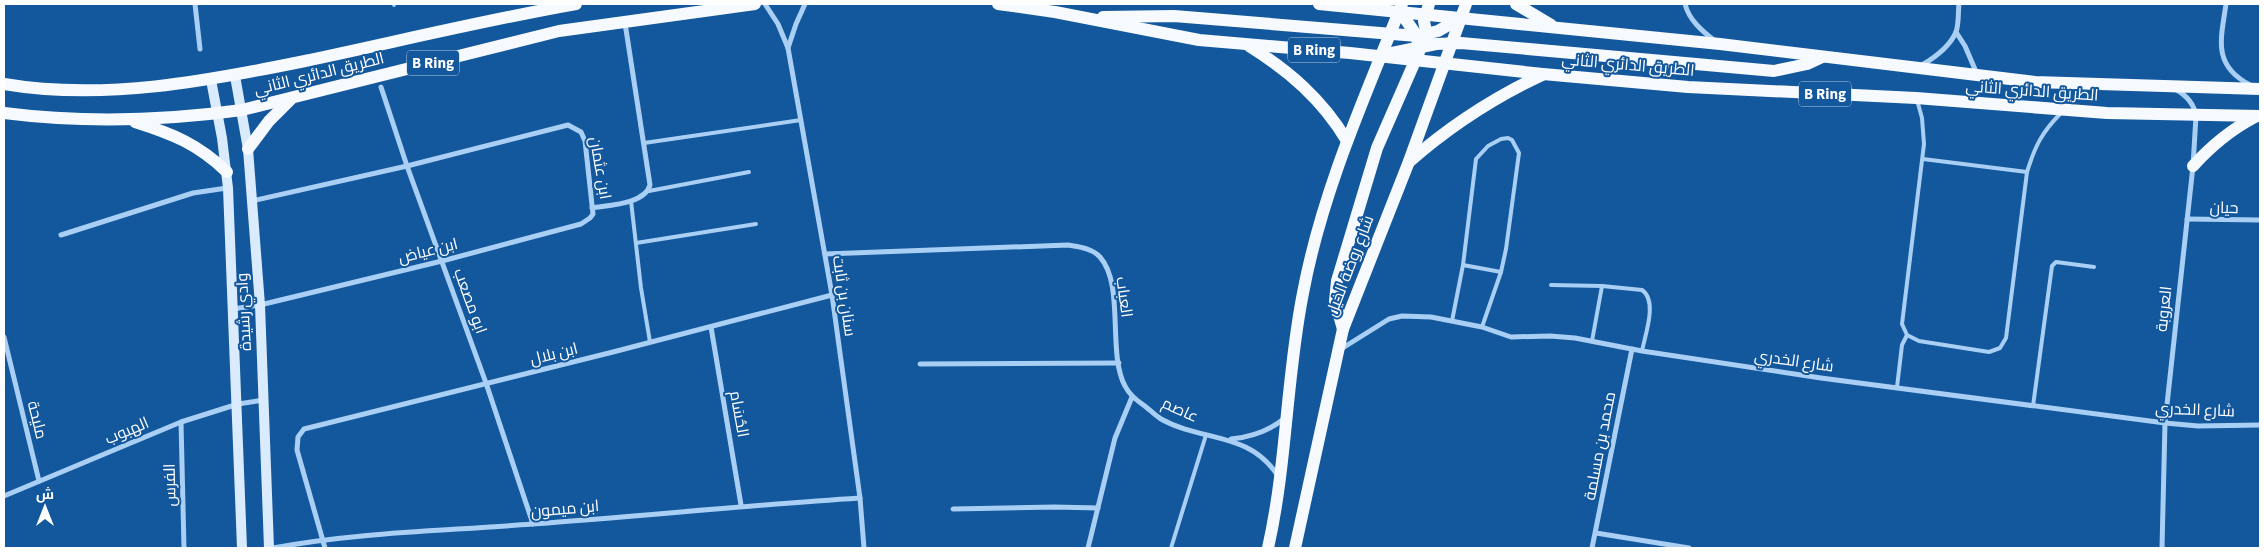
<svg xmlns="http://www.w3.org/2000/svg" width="2264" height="552" viewBox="0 0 2264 552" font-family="'Source Sans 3',Cairo,sans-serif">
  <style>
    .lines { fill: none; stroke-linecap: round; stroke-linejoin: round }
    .lane { stroke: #a9cff4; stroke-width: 4 }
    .street { stroke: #a9cff4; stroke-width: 5 }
    .secondary { stroke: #d9ebfd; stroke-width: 10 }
    .primary { stroke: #f6faff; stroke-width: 12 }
    .labels { text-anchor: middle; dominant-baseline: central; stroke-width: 4; stroke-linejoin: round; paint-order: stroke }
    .shield { fill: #13579c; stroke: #b8cde1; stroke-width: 1 }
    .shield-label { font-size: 15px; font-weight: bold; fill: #fff }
    .street-label { font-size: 16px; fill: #fff; stroke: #13579c }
  </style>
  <rect width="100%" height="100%" fill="#13579c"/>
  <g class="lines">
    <!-- lane -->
    <g class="lane">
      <path d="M394,4V5"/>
      <path d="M1917,100L1922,118L1924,144L1902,324L1907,335L1919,341L1989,352L2000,348L2006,338L2027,172C2035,146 2042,132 2061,113"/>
      <path d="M644,143L801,120"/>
      <path d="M1923,159L2027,172"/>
      <path d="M649,191L749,172"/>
      <path d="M631,201L641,288L650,342"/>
      <path d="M636,243L756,224"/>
      <path d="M1463,265L1501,272"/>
      <path d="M1551,285L1602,286L1642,290C1658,301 1645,335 1642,351"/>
      <path d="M1452,321L1463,265L1476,159L1488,146L1501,139L1508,138L1512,140L1519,153L1506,249L1501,272L1482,327"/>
      <path d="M1592,341L1602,286"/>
      <path d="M1897,387L1902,345L1907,335"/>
      <path d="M2033,406L2052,266L2056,262L2094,267"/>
      <path d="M1171,548L1206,435"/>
    </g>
    <!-- street -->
    <g class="street">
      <path d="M195,4L200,49"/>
      <path d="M765,4L778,24L788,48L832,295L860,498L864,548"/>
      <path d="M1685,4C1689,20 1702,31 1715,41"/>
      <path d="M2226,4C2221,39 2212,65 2250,85"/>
      <path d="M1956,32L1965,46L1977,74"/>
      <path d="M788,48L796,24L805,4"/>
      <path d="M1922,65C1934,58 1950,46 1956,32C1959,24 1958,12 1959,4"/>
      <path d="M381,87L407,166L486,383L533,524"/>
      <path d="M592,208C609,205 645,204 650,185L625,23"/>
      <path d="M2187,219L2260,220"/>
      <path d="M61,235L193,193L227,188"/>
      <path d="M825,254L1068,245C1079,247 1092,248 1100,257C1125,285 1107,353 1125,386C1130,396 1138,401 1146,407C1151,411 1156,416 1161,419C1202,442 1249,431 1278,476"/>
      <path d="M233,309L260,305L442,261L581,224L590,218L593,214L585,141L581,132L568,125L407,166L252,201"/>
      <path d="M711,327L741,505"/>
      <path d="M4,337L39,481"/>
      <path d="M1341,349L1389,319L1402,316L1431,317L1482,327L1511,337L1550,336L1575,338L1642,351L1821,378L2165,423L2198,426L2260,425"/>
      <path d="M920,364L1119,363"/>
      <path d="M181,422L184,548"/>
      <path d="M1231,439C1251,437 1269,431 1285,418"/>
      <path d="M4,496L181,422L238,404L264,400"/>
      <path d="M953,509L1054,507L1098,508"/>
      <path d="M1596,533L1689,548"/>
      <path d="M273,548C358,532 446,531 532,524C642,516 751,505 860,498"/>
      <path d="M325,548L297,450L298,437L304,429L613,352L832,295"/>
      <path d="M1088,548L1115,438L1132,397"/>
      <path d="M1592,548L1632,349"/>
      <path d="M2162,548L2165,423L2193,166L2196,116C2194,103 2186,95 2175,89"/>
    </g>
    <!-- secondary -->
    <g class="secondary">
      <path d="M235,76L248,149L260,305L269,548"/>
      <path d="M211,80L222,138L228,188L242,548"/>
    </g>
    <!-- primary -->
    <g class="primary">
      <path d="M998,4L1055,12L1199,40L1350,53L1543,74L1688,87L1916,98L2107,113L2260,116"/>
      <path d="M1319,4L1720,44L2035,82L2260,89"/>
      <path d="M1516,4L1551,25"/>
      <path d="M1103,17L1174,16L1417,36L1438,31L1461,18"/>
      <path d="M1428,42L1424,21L1429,4"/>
      <path d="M1249,46C1289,71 1322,99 1347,141"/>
      <path d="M1387,54L1436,44L1461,43L1774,71L1807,64L1822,57"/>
      <path d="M4,84C104,101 207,81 305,61C395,42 485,20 576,4"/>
      <path d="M4,113C83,123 162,121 242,110L559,31L755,4"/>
      <path d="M135,122C173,134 198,144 227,172"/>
      <path d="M248,149L269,121L292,98"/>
      <path d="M1409,162C1450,126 1493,98 1542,75"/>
      <path d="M2193,166C2212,145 2230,130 2255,117"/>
      <path d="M1343,329L1335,301L1337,281L1377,148L1419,52L1417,36L1399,10"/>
      <path d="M1268,548C1287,464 1286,378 1303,293C1322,192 1364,99 1402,4"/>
      <path d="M1295,548L1343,329L1408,164L1466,4"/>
    </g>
  </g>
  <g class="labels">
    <!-- shield labels -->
    <g class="shield">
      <rect x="1288" y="37.5" width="52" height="25" rx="4"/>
      <rect x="407" y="50.5" width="52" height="25" rx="4"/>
      <rect x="1799" y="81.5" width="52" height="25" rx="4"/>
    </g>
    <g class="shield-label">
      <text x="1314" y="50">B Ring</text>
      <text x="433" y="63">B Ring</text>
      <text x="1825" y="94">B Ring</text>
    </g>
    <!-- street labels -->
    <g class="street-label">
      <text transform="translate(1628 65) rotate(5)">الطريق الدائري الثاني</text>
      <text transform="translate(319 74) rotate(-14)">الطريق الدائري الثاني</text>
      <text transform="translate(2032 91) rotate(4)">الطريق الدائري الثاني</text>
      <text transform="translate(600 168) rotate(80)">ابن عثمان</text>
      <text transform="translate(2224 208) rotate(1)">حيان</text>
      <text transform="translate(428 251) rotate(-14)">ابن عياض</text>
      <text transform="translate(1350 266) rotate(-69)">شارع روضة الخيل</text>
      <text transform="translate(844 296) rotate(81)">سنان بن ثابت</text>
      <text transform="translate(1124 297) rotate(82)">العباب</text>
      <text transform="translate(470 301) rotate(70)">ابو مصعب</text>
      <text transform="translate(2164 309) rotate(-84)">العروبة</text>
      <text transform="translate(244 312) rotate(-93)">وادي رشيدة</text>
      <text transform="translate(554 354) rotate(-14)">ابن بلال</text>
      <text transform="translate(1794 361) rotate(8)">شارع الخدري</text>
      <text transform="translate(1180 410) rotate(24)">عاصم</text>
      <text transform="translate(2195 410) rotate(2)">شارع الخدري</text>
      <text transform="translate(739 414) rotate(80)">الحُسَام</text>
      <text transform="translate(37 420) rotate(76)">مليحة</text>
      <text transform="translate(127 431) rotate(-23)">الهبوب</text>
      <text transform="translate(1600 446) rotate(-79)">محمد بن مسلمة</text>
      <text transform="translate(170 485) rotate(-91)">الفرس</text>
      <text transform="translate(565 509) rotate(-5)">ابن ميمون</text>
    </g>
  </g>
  <!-- border -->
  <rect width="2264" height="552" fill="none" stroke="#ffffff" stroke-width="10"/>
  <!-- north arrow -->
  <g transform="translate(45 507)" stroke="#13579c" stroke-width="4" paint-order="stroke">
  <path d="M0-4L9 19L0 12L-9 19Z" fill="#ffffff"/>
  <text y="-8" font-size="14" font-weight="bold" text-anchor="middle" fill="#ffffff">ش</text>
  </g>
</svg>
